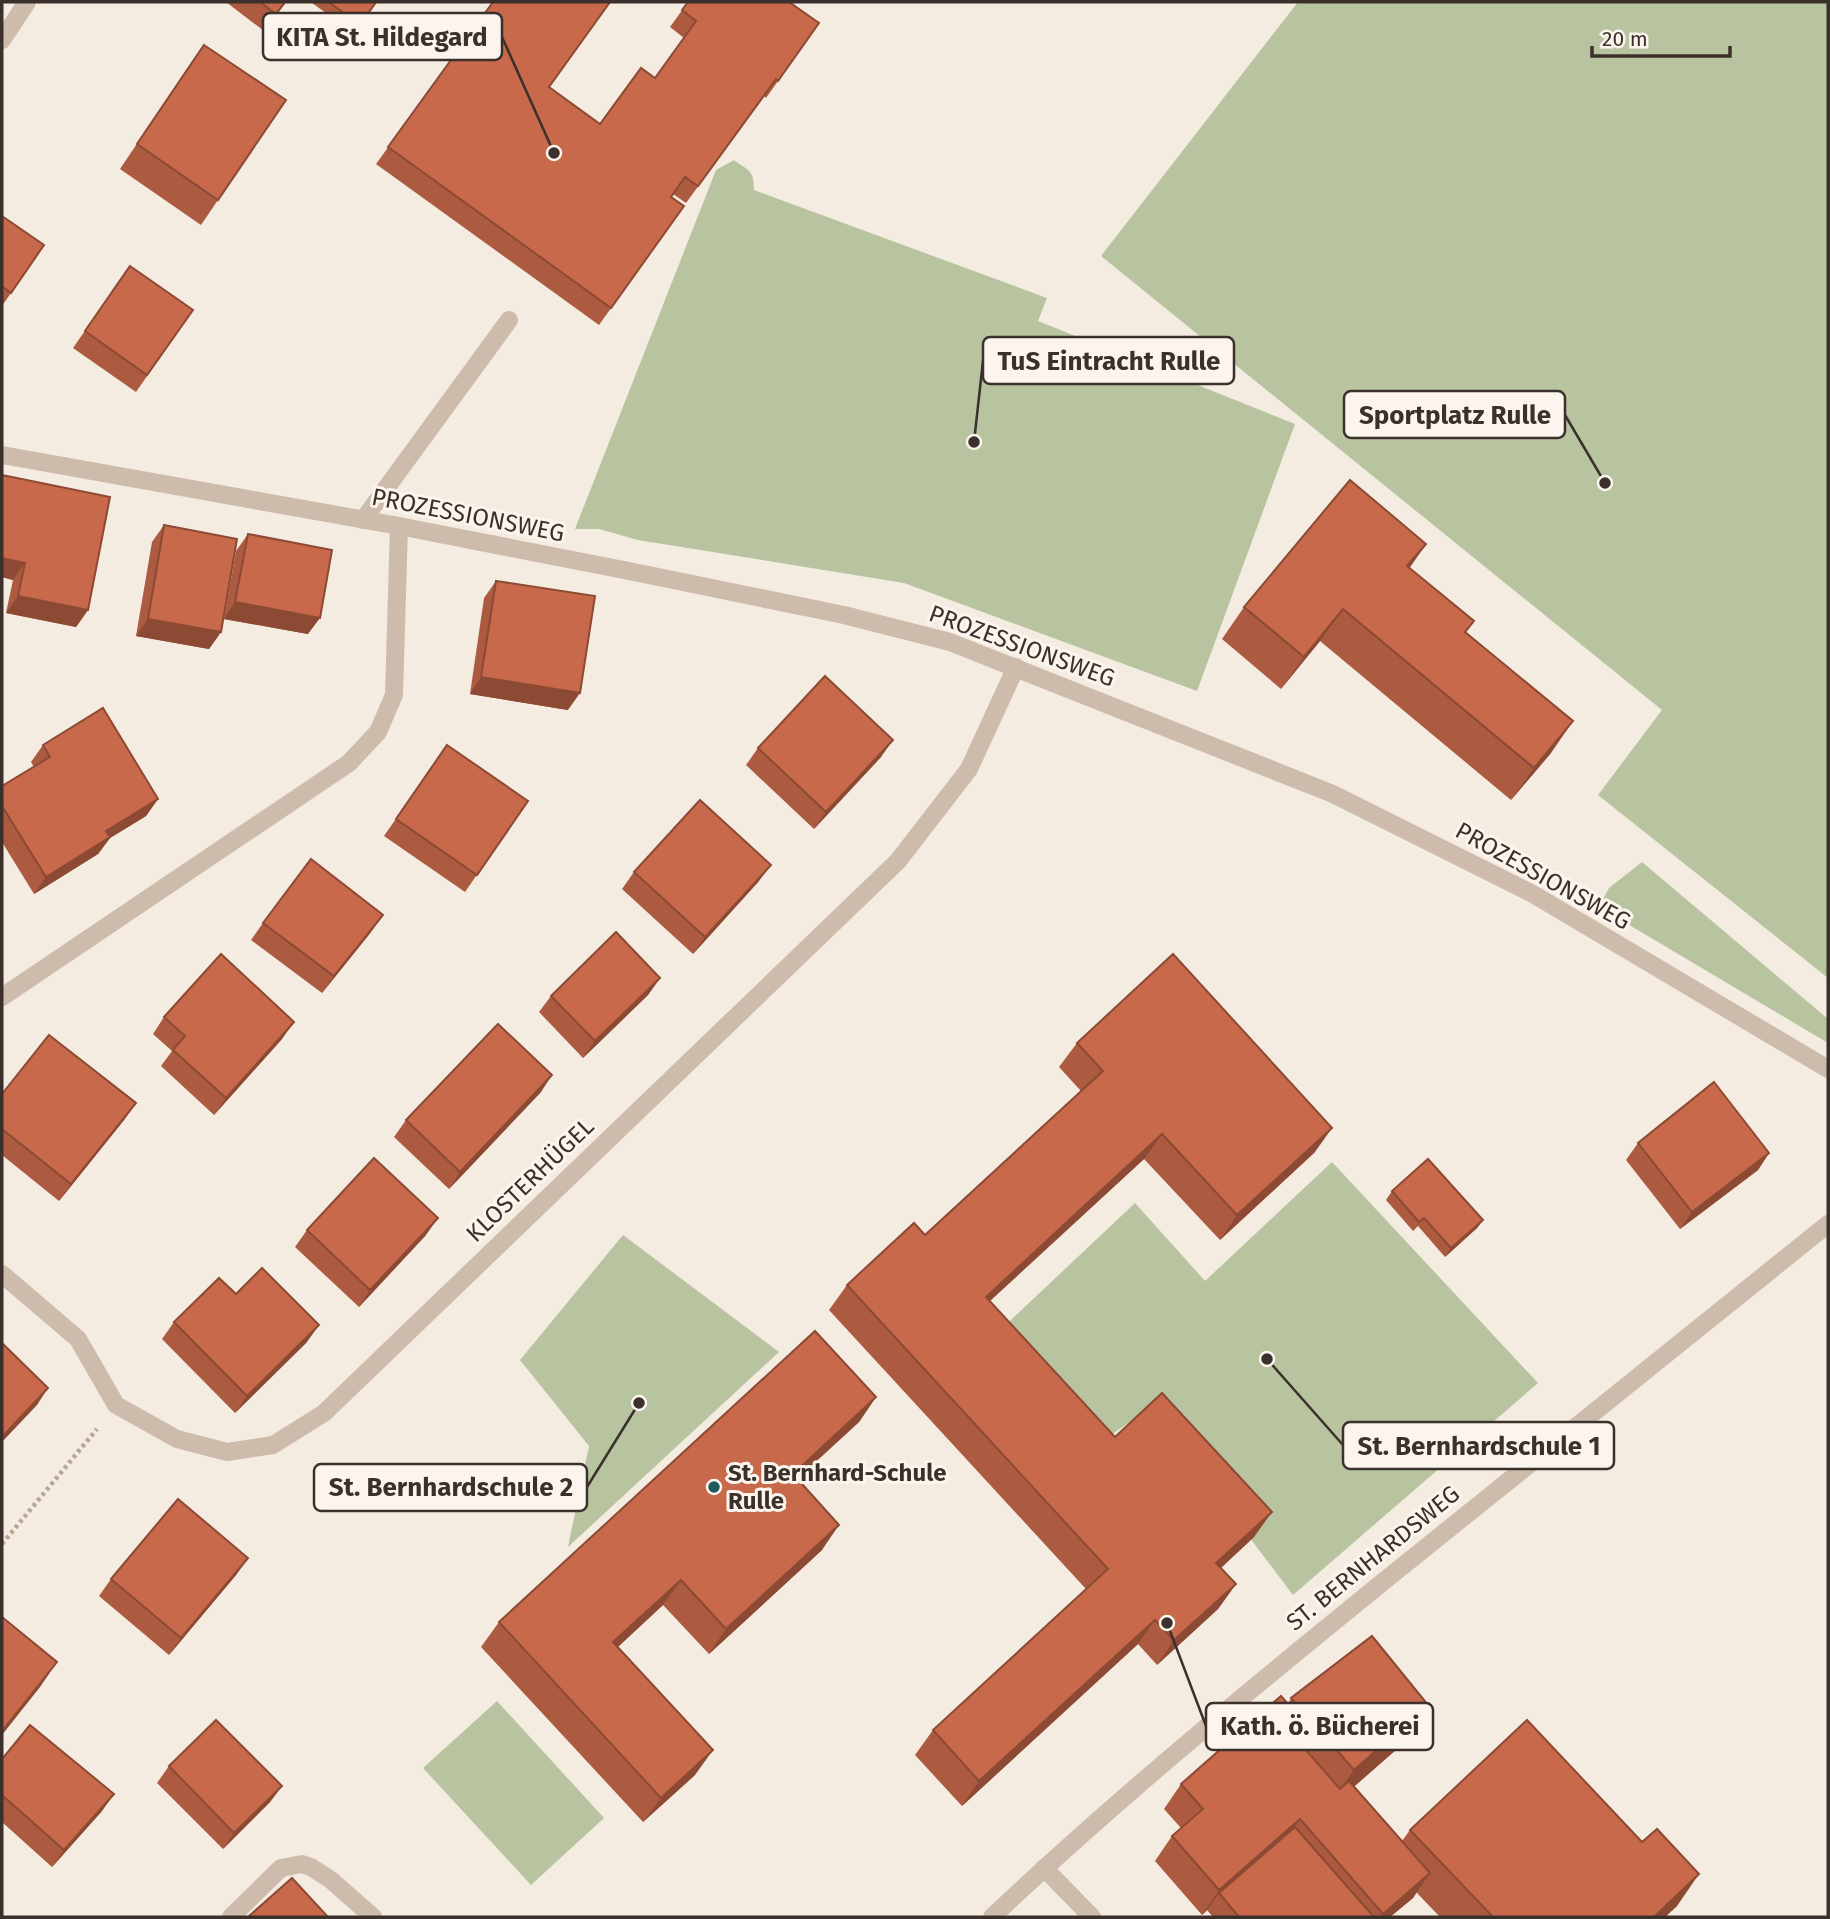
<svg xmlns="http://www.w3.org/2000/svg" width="1830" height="1919" viewBox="0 0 1830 1919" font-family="'Fira Sans',sans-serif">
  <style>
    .green { fill: #b8c4a0 }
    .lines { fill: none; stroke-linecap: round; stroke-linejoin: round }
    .path { stroke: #b9a596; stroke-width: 4.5; stroke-dasharray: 3.5 3.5; stroke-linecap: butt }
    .service { stroke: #cdbbac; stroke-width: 18 }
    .minor { stroke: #cdbbac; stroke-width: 18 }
    .wall { fill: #ac5a40 }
    .shaded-wall { fill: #8c4a34 }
    .building { fill: #c8694b; stroke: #8c4a34; stroke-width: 2 }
    .poi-dot { fill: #1f5a5e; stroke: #fbf5ee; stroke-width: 2.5 }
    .labels { text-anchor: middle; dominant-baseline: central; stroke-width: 6; stroke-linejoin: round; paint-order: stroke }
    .street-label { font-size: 24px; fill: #3b302b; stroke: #fbf5ee }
    .poi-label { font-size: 24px; font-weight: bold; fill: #3b302b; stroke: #fbf5ee; text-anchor: start }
    .leader { fill: none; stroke: #3b302b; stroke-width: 2.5 }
    .callout-dot { fill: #3b302b; stroke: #fbf5ee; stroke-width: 2.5 }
    .callout { fill: #fbf5ee; stroke: #3b302b; stroke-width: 2.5 }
    .callout-label { font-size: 26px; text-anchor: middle; font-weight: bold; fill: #3b302b }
  </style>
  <rect width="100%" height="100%" fill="#f4ebe1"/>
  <!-- green -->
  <g class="green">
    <path d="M1298,2L1828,3V978L1598,795L1662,710L1101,256Z"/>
    <path d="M734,160C749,171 754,170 754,190L1047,298L1038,321L1295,424L1197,691L904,583L638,540L599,529H575L716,170Z"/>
    <path d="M1642,862L1828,1019V1043L1599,907L1609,888Z"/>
    <path d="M1332,1162L1538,1383L1293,1595L1151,1407L1097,1445L995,1335L1135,1203L1205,1281Z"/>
    <path d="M623,1235L779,1352L568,1547L589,1446L520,1360Z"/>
    <path d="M497,1701L604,1818L531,1885L423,1768Z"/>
  </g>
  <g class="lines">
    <!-- path -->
    <path class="path" d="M2,1544L97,1429"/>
    <!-- service -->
    <g class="service">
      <path d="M363,520L509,320"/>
      <path d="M231,1917L281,1868L302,1864L311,1867L331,1880L373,1917"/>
    </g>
    <!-- minor -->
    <g class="minor">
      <path d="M2,40L27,2"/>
      <path d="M2,455L399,526L629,571L844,615L950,642L1333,794L1533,894L1828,1069"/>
      <path d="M2,997L349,763L378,732L394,695L399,526"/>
      <path d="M2,1274L78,1339L116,1405L177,1439L227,1452L273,1445L324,1413L898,861L969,769L1016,667"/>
      <path d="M1044,1868L1092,1917"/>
      <path d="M992,1917C1120,1796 1257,1684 1394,1573C1538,1456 1683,1340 1828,1224"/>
    </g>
  </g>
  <!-- wall -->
  <g class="wall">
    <path d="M226,2H286L264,31Z"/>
    <path d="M313,2H377L354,33L312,3Z"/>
    <path d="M493,2L549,87L600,124L655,78L684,38L670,27L688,2L819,23L766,98L764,96L686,203L673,194L672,197L684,206L599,325L376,164Z"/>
    <path d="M187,69L218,200L201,225L120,169Z"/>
    <path d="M2,216L44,245L2,306Z"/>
    <path d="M130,266L193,310L136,392L73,348Z"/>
    <path d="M2,475L88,610L76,627L6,613L13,580L2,577Z"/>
    <path d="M164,525L221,632L209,649L136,636L152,542Z"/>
    <path d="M248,534L308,634L224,619L236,551Z"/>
    <path d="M1426,544L1409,568L1474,621L1466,632L1551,753L1511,800L1320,641L1281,689L1222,639L1244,607Z"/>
    <path d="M496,581L568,710L470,694L484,598Z"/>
    <path d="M43,745L158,799L146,816L110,838L98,854L34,894L2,842V786L34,767L31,762Z"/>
    <path d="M447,745L528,801L465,892L384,836Z"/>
    <path d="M758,748L881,757L814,829L746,765Z"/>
    <path d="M634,872L759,881L693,954L622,889Z"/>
    <path d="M263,923L371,932L322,993L251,940Z"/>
    <path d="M660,978L648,995L583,1058L539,1012L551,996Z"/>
    <path d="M164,1017L282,1039L214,1115L161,1066L172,1051L153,1034Z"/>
    <path d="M1077,1043L1315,1152L1220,1240L1144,1159L990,1301L1115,1437L1254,1537L1221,1568L1236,1584L1218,1609L1157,1665L1138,1644L962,1806L915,1755L933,1730L1086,1589L829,1310L847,1285L925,1235L1081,1091L1059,1067Z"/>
    <path d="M541,1092L449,1189L394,1137L406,1120Z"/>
    <path d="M2,1094L136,1103L124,1120L59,1201L2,1155Z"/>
    <path d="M1638,1143L1769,1153L1758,1170L1680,1229L1626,1160Z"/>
    <path d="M1392,1191L1483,1220L1477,1228L1445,1257L1418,1226L1413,1231L1386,1200Z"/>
    <path d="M307,1230L426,1235L359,1307L295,1247Z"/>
    <path d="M174,1322L307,1342L235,1413L162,1339Z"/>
    <path d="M876,1397L859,1422L797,1479L822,1550L709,1654L663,1605L618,1647L695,1775L643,1822L481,1647L499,1622Z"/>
    <path d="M248,1558L236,1575L169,1655L99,1596L111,1579Z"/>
    <path d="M1291,1698L1397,1749L1354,1786L1402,1841L1410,1830L1677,1906L1665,1917H1440L1416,1892L1413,1898L1390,1917H1213L1207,1910L1202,1915L1155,1861L1172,1836L1181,1828L1164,1809L1181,1784L1288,1704Z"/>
    <path d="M2,1759L102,1811L52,1867L2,1822Z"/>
    <path d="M169,1766L282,1786L270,1802L223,1849L157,1783Z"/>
  </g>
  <!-- shaded-wall -->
  <g class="shaded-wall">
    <path d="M1426,544L1404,576L1407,566Z"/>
    <path d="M2,558L25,563L13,580L2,577Z"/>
    <path d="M18,596L88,610L76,627L6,613Z"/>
    <path d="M235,602L320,618L308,634L224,619Z"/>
    <path d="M1343,609L1320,641L1281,689L1304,657Z"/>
    <path d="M148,619L221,632L209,649L136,636Z"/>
    <path d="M481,677L580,693L568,710L470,694Z"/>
    <path d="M1573,721L1551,753L1511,800L1534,768Z"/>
    <path d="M893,740L881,757L814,829L826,812Z"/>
    <path d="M158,799L146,816L110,838L98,854L34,894L46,877L106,831Z"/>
    <path d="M771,865L759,881L693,954L705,937Z"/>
    <path d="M383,915L371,932L322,993L334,976Z"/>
    <path d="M660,978L648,995L583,1058L595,1041Z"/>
    <path d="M294,1022L282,1039L214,1115L226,1098Z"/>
    <path d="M552,1075L541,1092L449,1189L460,1172Z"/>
    <path d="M136,1103L124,1120L59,1201L71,1184Z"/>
    <path d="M1332,1128L1315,1152L1220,1240L1237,1215Z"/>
    <path d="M1162,1134L1144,1159L968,1321L986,1297Z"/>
    <path d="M1769,1153L1758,1170L1680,1229L1692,1212Z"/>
    <path d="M438,1218L426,1235L359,1307L370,1290Z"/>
    <path d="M1483,1220L1477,1228L1445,1257L1451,1248Z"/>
    <path d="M319,1325L307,1342L235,1413L247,1396Z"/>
    <path d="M48,1388L37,1405L2,1442V1437Z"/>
    <path d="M876,1397L859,1422L775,1499L793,1474Z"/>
    <path d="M1272,1512L1254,1537L1199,1588L1216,1563Z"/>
    <path d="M839,1525L822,1550L709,1654L726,1629Z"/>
    <path d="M248,1558L236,1575L169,1655L181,1638Z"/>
    <path d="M681,1580L663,1605L596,1667L613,1642Z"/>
    <path d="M1236,1584L1218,1609L1157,1665L1174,1640Z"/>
    <path d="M1155,1620L1138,1644L962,1806L979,1781Z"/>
    <path d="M57,1662L40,1687L2,1735V1731Z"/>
    <path d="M1428,1705L1397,1749L1323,1814L1354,1770Z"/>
    <path d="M713,1750L695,1775L643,1822L661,1798Z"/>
    <path d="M282,1786L270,1802L223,1849L234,1833Z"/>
    <path d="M114,1794L102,1811L52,1867L64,1850Z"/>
    <path d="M1300,1819L1283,1844L1219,1893L1207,1910L1202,1915L1219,1890Z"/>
    <path d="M1430,1873L1413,1898L1390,1917H1381L1383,1914Z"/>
    <path d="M1699,1874L1677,1906L1665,1917H1654Z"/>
  </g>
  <!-- building -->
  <g class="building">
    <path d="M260,2H285L276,14Z"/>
    <path d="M329,2H376L360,25Z"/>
    <path d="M493,2H610L549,87L600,124L641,68L655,78L696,21L682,10L688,2H789L819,23L778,81L776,79L698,186L685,177L671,197L684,206L611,308L388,147Z"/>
    <path d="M204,45L286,100L218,200L137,144Z"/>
    <path d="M2,216L44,245L11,293L2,286Z"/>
    <path d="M130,266L193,310L147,375L85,331Z"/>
    <path d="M2,475L110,497L88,610L18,596L25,563L2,558Z"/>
    <path d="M1350,480L1426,544L1407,566L1474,621L1465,632L1573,721L1534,768L1343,609L1304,657L1244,607Z"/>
    <path d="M164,525L237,539L221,632L148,619Z"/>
    <path d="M248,534L332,550L320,618L235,602Z"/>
    <path d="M496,581L595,596L580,693L481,677Z"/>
    <path d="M825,676L893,740L826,812L758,748Z"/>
    <path d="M103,708L158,799L106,831L110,837L46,877L2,806V786L50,757L43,745Z"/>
    <path d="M447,745L528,801L477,875L396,819Z"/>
    <path d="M700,800L771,865L705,937L634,872Z"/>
    <path d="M311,859L383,915L334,976L263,923Z"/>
    <path d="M616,932L660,978L595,1041L551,996Z"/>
    <path d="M221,954L294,1022L226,1098L173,1050L185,1036L164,1017Z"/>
    <path d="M1173,954L1332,1128L1237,1215L1162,1134L986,1297L1115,1437L1162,1393L1272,1512L1216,1563L1236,1584L1174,1640L1155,1620L979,1781L933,1730L1108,1569L847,1285L914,1223L925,1235L1103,1071L1077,1043Z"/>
    <path d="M498,1024L552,1075L460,1172L406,1120Z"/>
    <path d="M49,1035L136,1103L71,1184L2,1129V1094Z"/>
    <path d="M1714,1082L1769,1153L1692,1212L1638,1143Z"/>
    <path d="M374,1158L438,1218L370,1290L307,1230Z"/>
    <path d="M1428,1159L1483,1220L1451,1248L1424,1218L1419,1222L1392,1191Z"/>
    <path d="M262,1268L319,1325L247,1396L174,1322L219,1278L236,1294Z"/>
    <path d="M815,1331L876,1397L793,1474L839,1525L726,1629L681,1580L613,1642L713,1750L661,1798L499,1622Z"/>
    <path d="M2,1343L48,1388L2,1437Z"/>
    <path d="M178,1499L248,1558L181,1638L111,1579Z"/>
    <path d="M2,1617L57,1662L2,1731Z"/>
    <path d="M1372,1636L1428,1705L1354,1770L1291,1698Z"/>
    <path d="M1281,1696L1288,1704L1278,1718L1340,1789L1349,1781L1430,1873L1383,1914L1300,1819L1219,1890L1172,1836L1203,1809L1181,1784Z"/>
    <path d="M216,1720L282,1786L234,1833L169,1766Z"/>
    <path d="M1527,1720L1642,1842L1657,1829L1699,1874L1654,1917H1493L1410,1830Z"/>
    <path d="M30,1725L114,1794L64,1850L2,1795V1759Z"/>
    <path d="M1295,1827L1374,1917H1239L1219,1893Z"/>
    <path d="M292,1878L328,1917H248Z"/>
  </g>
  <!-- markers -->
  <circle class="poi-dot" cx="714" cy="1487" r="7"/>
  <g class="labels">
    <!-- street labels -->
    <g class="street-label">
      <text transform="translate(468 515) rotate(11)">PROZESSIONSWEG</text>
      <text transform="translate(1022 646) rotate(20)">PROZESSIONSWEG</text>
      <text transform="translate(1543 876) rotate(29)">PROZESSIONSWEG</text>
      <text transform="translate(530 1180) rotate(-44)">KLOSTERHÜGEL</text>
      <text transform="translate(1373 1558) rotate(-39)">ST. BERNHARDSWEG</text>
    </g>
    <!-- poi labels -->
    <g class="poi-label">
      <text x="728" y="1473">St. Bernhard-Schule<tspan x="728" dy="28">Rulle</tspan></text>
    </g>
  </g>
  <!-- callouts -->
  <path class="leader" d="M554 153L502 37M974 442L983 361M1605 483L1565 415M1267 1359L1343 1445M639 1403L587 1487M1167 1623L1206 1726"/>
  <g class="callout-dot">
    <circle cx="554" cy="153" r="7"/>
    <circle cx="974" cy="442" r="7"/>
    <circle cx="1605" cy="483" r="7"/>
    <circle cx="1267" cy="1359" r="7"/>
    <circle cx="639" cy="1403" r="7"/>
    <circle cx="1167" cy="1623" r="7"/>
  </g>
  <g class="callout">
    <rect x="263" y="13" width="239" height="47" rx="7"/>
    <rect x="983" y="337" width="251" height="47" rx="7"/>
    <rect x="1344" y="391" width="221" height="47" rx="7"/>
    <rect x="1343" y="1422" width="271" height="47" rx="7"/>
    <rect x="314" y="1464" width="273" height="47" rx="7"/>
    <rect x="1206" y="1703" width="227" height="47" rx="7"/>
  </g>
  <g class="callout-label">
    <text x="382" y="46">KITA St. Hildegard</text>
    <text x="1109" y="370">TuS Eintracht Rulle</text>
    <text x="1455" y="424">Sportplatz Rulle</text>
    <text x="1479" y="1455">St. Bernhardschule 1</text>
    <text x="451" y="1496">St. Bernhardschule 2</text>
    <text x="1320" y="1735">Kath. ö. Bücherei</text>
  </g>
  <!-- border -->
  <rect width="1830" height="1919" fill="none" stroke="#3b302b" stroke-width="7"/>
  <!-- scale -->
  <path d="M1592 46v10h138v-10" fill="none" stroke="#3b302b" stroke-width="3.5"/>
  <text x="1602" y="46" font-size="21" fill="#3b302b" stroke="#fbf5ee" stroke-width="5" paint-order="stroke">20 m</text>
</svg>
